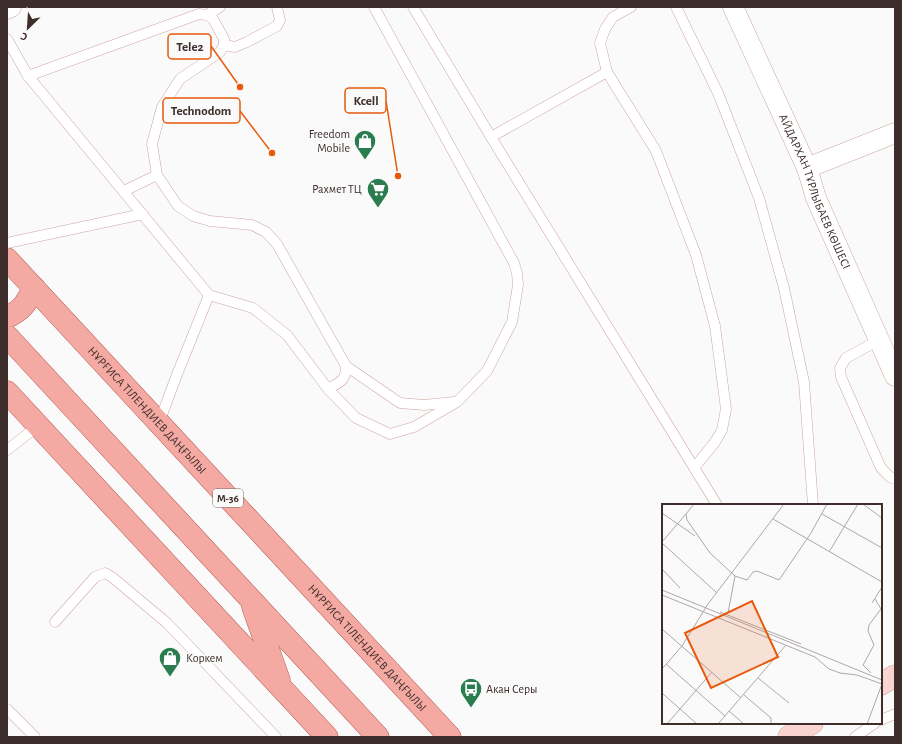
<svg xmlns="http://www.w3.org/2000/svg" width="902" height="744" viewBox="0 0 902 744" font-family="'Alegreya Sans',sans-serif">
  <style>
    .lines { fill: none; stroke-linecap: round; stroke-linejoin: round }
    .lane-casing { stroke: #cea5a0; stroke-width: 11 }
    .street-casing { stroke: #cea5a0; stroke-width: 21 }
    .secondary-casing { stroke: #cea5a0; stroke-width: 23 }
    .primary-casing { stroke: #b05851; stroke-width: 23 }
    .lane { stroke: #fff; stroke-width: 10 }
    .street { stroke: #fff; stroke-width: 20 }
    .secondary { stroke: #fad4d1; stroke-width: 22 }
    .primary { stroke: #f5a9a3; stroke-width: 22 }
    .labels { text-anchor: middle; dominant-baseline: central; stroke-width: 3; stroke-linejoin: round; paint-order: stroke }
    .shield { fill: #fafafa; stroke: #766a69; stroke-width: 1 }
    .shield-label { font-size: 11px; font-weight: bold; fill: #3d2d2b }
    .poi-label { font-size: 12px; fill: #3d2d2b; stroke: #fafafa; text-anchor: end }
    .street-label { font-size: 12px; fill: #3d2d2b; stroke: #fafafa }
    .inset-road { fill: none; stroke: #aea8a7; stroke-width: 1 }
    .view { fill: #e8590c; fill-opacity: 0.15; stroke: #e8590c; stroke-width: 2 }
    .inset-edge { fill: none; stroke: #3d2d2b; stroke-width: 2 }
    .leader { fill: none; stroke: #e8590c; stroke-width: 1.5 }
    .callout-dot { fill: #e8590c; stroke: #fafafa; stroke-width: 1.5 }
    .callout { fill: #fafafa; stroke: #e8590c; stroke-width: 1.5 }
    .callout-label { font-size: 13px; text-anchor: middle; font-weight: bold; fill: #3d2d2b }
  </style>
  <rect width="100%" height="100%" fill="#fafafa"/>
  <g class="lines">
    <!-- lane casing -->
    <g class="lane-casing">
      <g id="lane">
        <path d="M413,7L491,137L717,505"/>
        <path d="M631,7L613,17L605,29L600,43L607,72L656,151L696,255L715,326L726,409L722,430L715,442L694,468"/>
        <path d="M676,7L718,93L759,198L784,288L804,382L813,505"/>
        <path d="M207,15L220,7"/>
        <path d="M7,39L28,76L209,295L176,377L159,423"/>
        <path d="M224,45L235,47L247,42L277,26L280,20L277,7"/>
        <path d="M28,76L199,14L207,15L213,19L224,39V45L220,52L180,79L162,107L152,144L157,175L178,206L193,216L210,221L252,225L266,232L277,244L346,366C346,381 340,382 328,389L287,335L253,308L209,295"/>
        <path d="M491,137L607,72"/>
        <path d="M124,191L157,175"/>
        <path d="M7,243L143,214"/>
        <path d="M879,340L846,358L840,368L841,377L881,468L890,477L895,479"/>
        <path d="M346,366L400,403L424,405L454,402"/>
        <path d="M328,389L356,418L390,434L414,427L457,402L487,371L512,322L518,285L517,273L514,263L374,7"/>
        <path d="M7,450L39,425"/>
        <path d="M55,622L95,577L105,573L112,577L167,623L276,737"/>
        <path d="M7,709L35,737"/>
        <path d="M881,720L895,714"/>
        <path d="M855,737L875,723"/>
      </g>
    </g>
    <!-- street casing -->
    <g class="street-casing">
      <g id="street">
        <path id="s1" d="M733,7L807,168L816,198L895,376"/>
        <path d="M7,9L11,7"/>
        <path d="M807,168L895,133"/>
      </g>
    </g>
    <!-- secondary casing -->
    <g class="secondary-casing">
      <g id="secondary">
        <path d="M881,684L895,676"/>
        <path d="M789,737L812,723"/>
      </g>
    </g>
    <!-- primary casing -->
    <g class="primary-casing">
      <g id="primary">
        <path id="s2" d="M7,259L450,737"/>
        <path d="M7,317C23,310 26,303 34,288"/>
        <path d="M7,336L378,737"/>
        <path d="M7,392L327,737"/>
        <path d="M253,607L279,680"/>
      </g>
    </g>
    <!-- lane -->
    <use href="#lane" class="lane"/>
    <!-- street -->
    <use href="#street" class="street"/>
    <!-- secondary -->
    <use href="#secondary" class="secondary"/>
    <!-- primary -->
    <use href="#primary" class="primary"/>
  </g>
  <!-- icons -->
  <defs>
    <g id="shop-pin" transform="scale(1.15)"><path d="M0 17L-7.5 6A9.5 9.5 0 1 1 7.5 6Z" fill="#2b7d4f" stroke="#fafafa"/><path d="M-5-2.5h2.3a2.7 3.5 0 0 1 5.4 0H5L5.5 6h-11ZM-1.5-2.5h3a1.5 2.3 0 0 0-3 0Z" fill="#fff"/></g>
    <g id="supermarket-pin" transform="scale(1.15)"><path d="M0 17L-7.5 6A9.5 9.5 0 1 1 7.5 6Z" fill="#2b7d4f" stroke="#fafafa"/><path d="M-6-5.5h2.5l.6 2H6L4.5 2H-2.5L-4.4-4H-6ZM-1.5 3.2a1.3 1.3 0 1 0 .1 0ZM3 3.2a1.3 1.3 0 1 0 .1 0Z" fill="#fff"/></g>
    <g id="bus-pin" transform="scale(1.15)"><path d="M0 17L-7.5 6A9.5 9.5 0 1 1 7.5 6Z" fill="#2b7d4f" stroke="#fafafa"/><path d="M-5-6H5V4H4V6H2V4H-2V6H-4V4H-5ZM-3.5-4V0h7V-4ZM-3.5 1.2v1.5H-2V1.2ZM2 1.2v1.5H3.5V1.2Z" fill="#fff"/></g>
  </defs>
  <g fill-rule="evenodd">
    <use href="#shop-pin" x="365" y="141"/>
    <use href="#supermarket-pin" x="378" y="189"/>
    <use href="#shop-pin" x="170" y="658"/>
    <use href="#bus-pin" x="471" y="689"/>
  </g>
  <g class="labels">
    <!-- shield labels -->
    <rect class="shield" x="213" y="489" width="30" height="18" rx="3"/>
    <g class="shield-label">
      <text x="228" y="498">M-36</text>
    </g>
    <!-- poi labels -->
    <g class="poi-label">
      <text x="350" y="134">Freedom<tspan x="350" dy="14">Mobile</tspan></text>
      <text x="362" y="189">Рахмет ТЦ</text>
      <text x="186" y="658" text-anchor="start">Коркем</text>
      <text x="486" y="689" text-anchor="start">Акан Серы</text>
    </g>
    <!-- street labels -->
    <g class="street-label">
      <text stroke="none"><textPath href="#s1" startOffset="202">АЙДАРХАН ТҰРЛЫБАЕВ КӨШЕСІ</textPath></text>
      <text stroke="none"><textPath href="#s2" startOffset="206">НҰРҒИСА ТІЛЕНДИЕВ ДАҢҒЫЛЫ</textPath></text>
      <text stroke="none"><textPath href="#s2" startOffset="530">НҰРҒИСА ТІЛЕНДИЕВ ДАҢҒЫЛЫ</textPath></text>
    </g>
  </g>
  <!-- overview -->
  <g transform="translate(662 504)">
    <rect width="220" height="220" fill="#fafafa"/>
    <path class="inset-road" d="M32,0L24,10L25,16L48,49L73,72L66,109M201,0L220,14M0,9L33,32M160,10L220,44M111,15L220,78M0,38L24,10M0,39L55,89M167,48L196,0M0,65L18,84M73,72L85,76L91,68L95,67L117,76L149,29L165,0M0,86L220,176M0,91L153,153L167,165L178,169L195,171L220,180M210,99L220,83M58,108L139,140M0,125L79,194M4,160L63,212M0,165L20,142L46,100L122,0M209,169L201,161L212,141L206,127L207,121L219,105L213,95M96,174L127,199M0,189L35,220M82,191L109,214V220M67,207L82,220M5,220L50,168M56,220L124,141M205,220L220,180"/>
    <path class="view" d="M90,97L116,153L49,184L23,129Z"/>
    <rect width="220" height="220" class="inset-edge"/>
  </g>
  <!-- callouts -->
  <path class="leader" d="M240 87L211 46M398 176L386 101M272 153L240 111"/>
  <g class="callout-dot">
    <circle cx="240" cy="87" r="4"/>
    <circle cx="398" cy="176" r="4"/>
    <circle cx="272" cy="153" r="4"/>
  </g>
  <g class="callout">
    <rect x="168" y="34" width="43" height="25" rx="4"/>
    <rect x="345" y="88" width="41" height="25" rx="4"/>
    <rect x="163" y="98" width="77" height="25" rx="4"/>
  </g>
  <g class="callout-label">
    <text x="190" y="51">Tele2</text>
    <text x="366" y="105">Kcell</text>
    <text x="201" y="115">Technodom</text>
  </g>
  <!-- border -->
  <rect width="902" height="744" fill="none" stroke="#3d2d2b" stroke-width="16"/>
  <!-- north arrow -->
  <g transform="translate(28 28) rotate(205)" stroke="#fafafa" stroke-width="3" paint-order="stroke">
  <path d="M0-3L7 15L0 10L-7 15Z" fill="#3d2d2b"/>
  <text y="-6" font-size="11" font-weight="bold" text-anchor="middle" fill="#3d2d2b">С</text>
  </g>
</svg>
